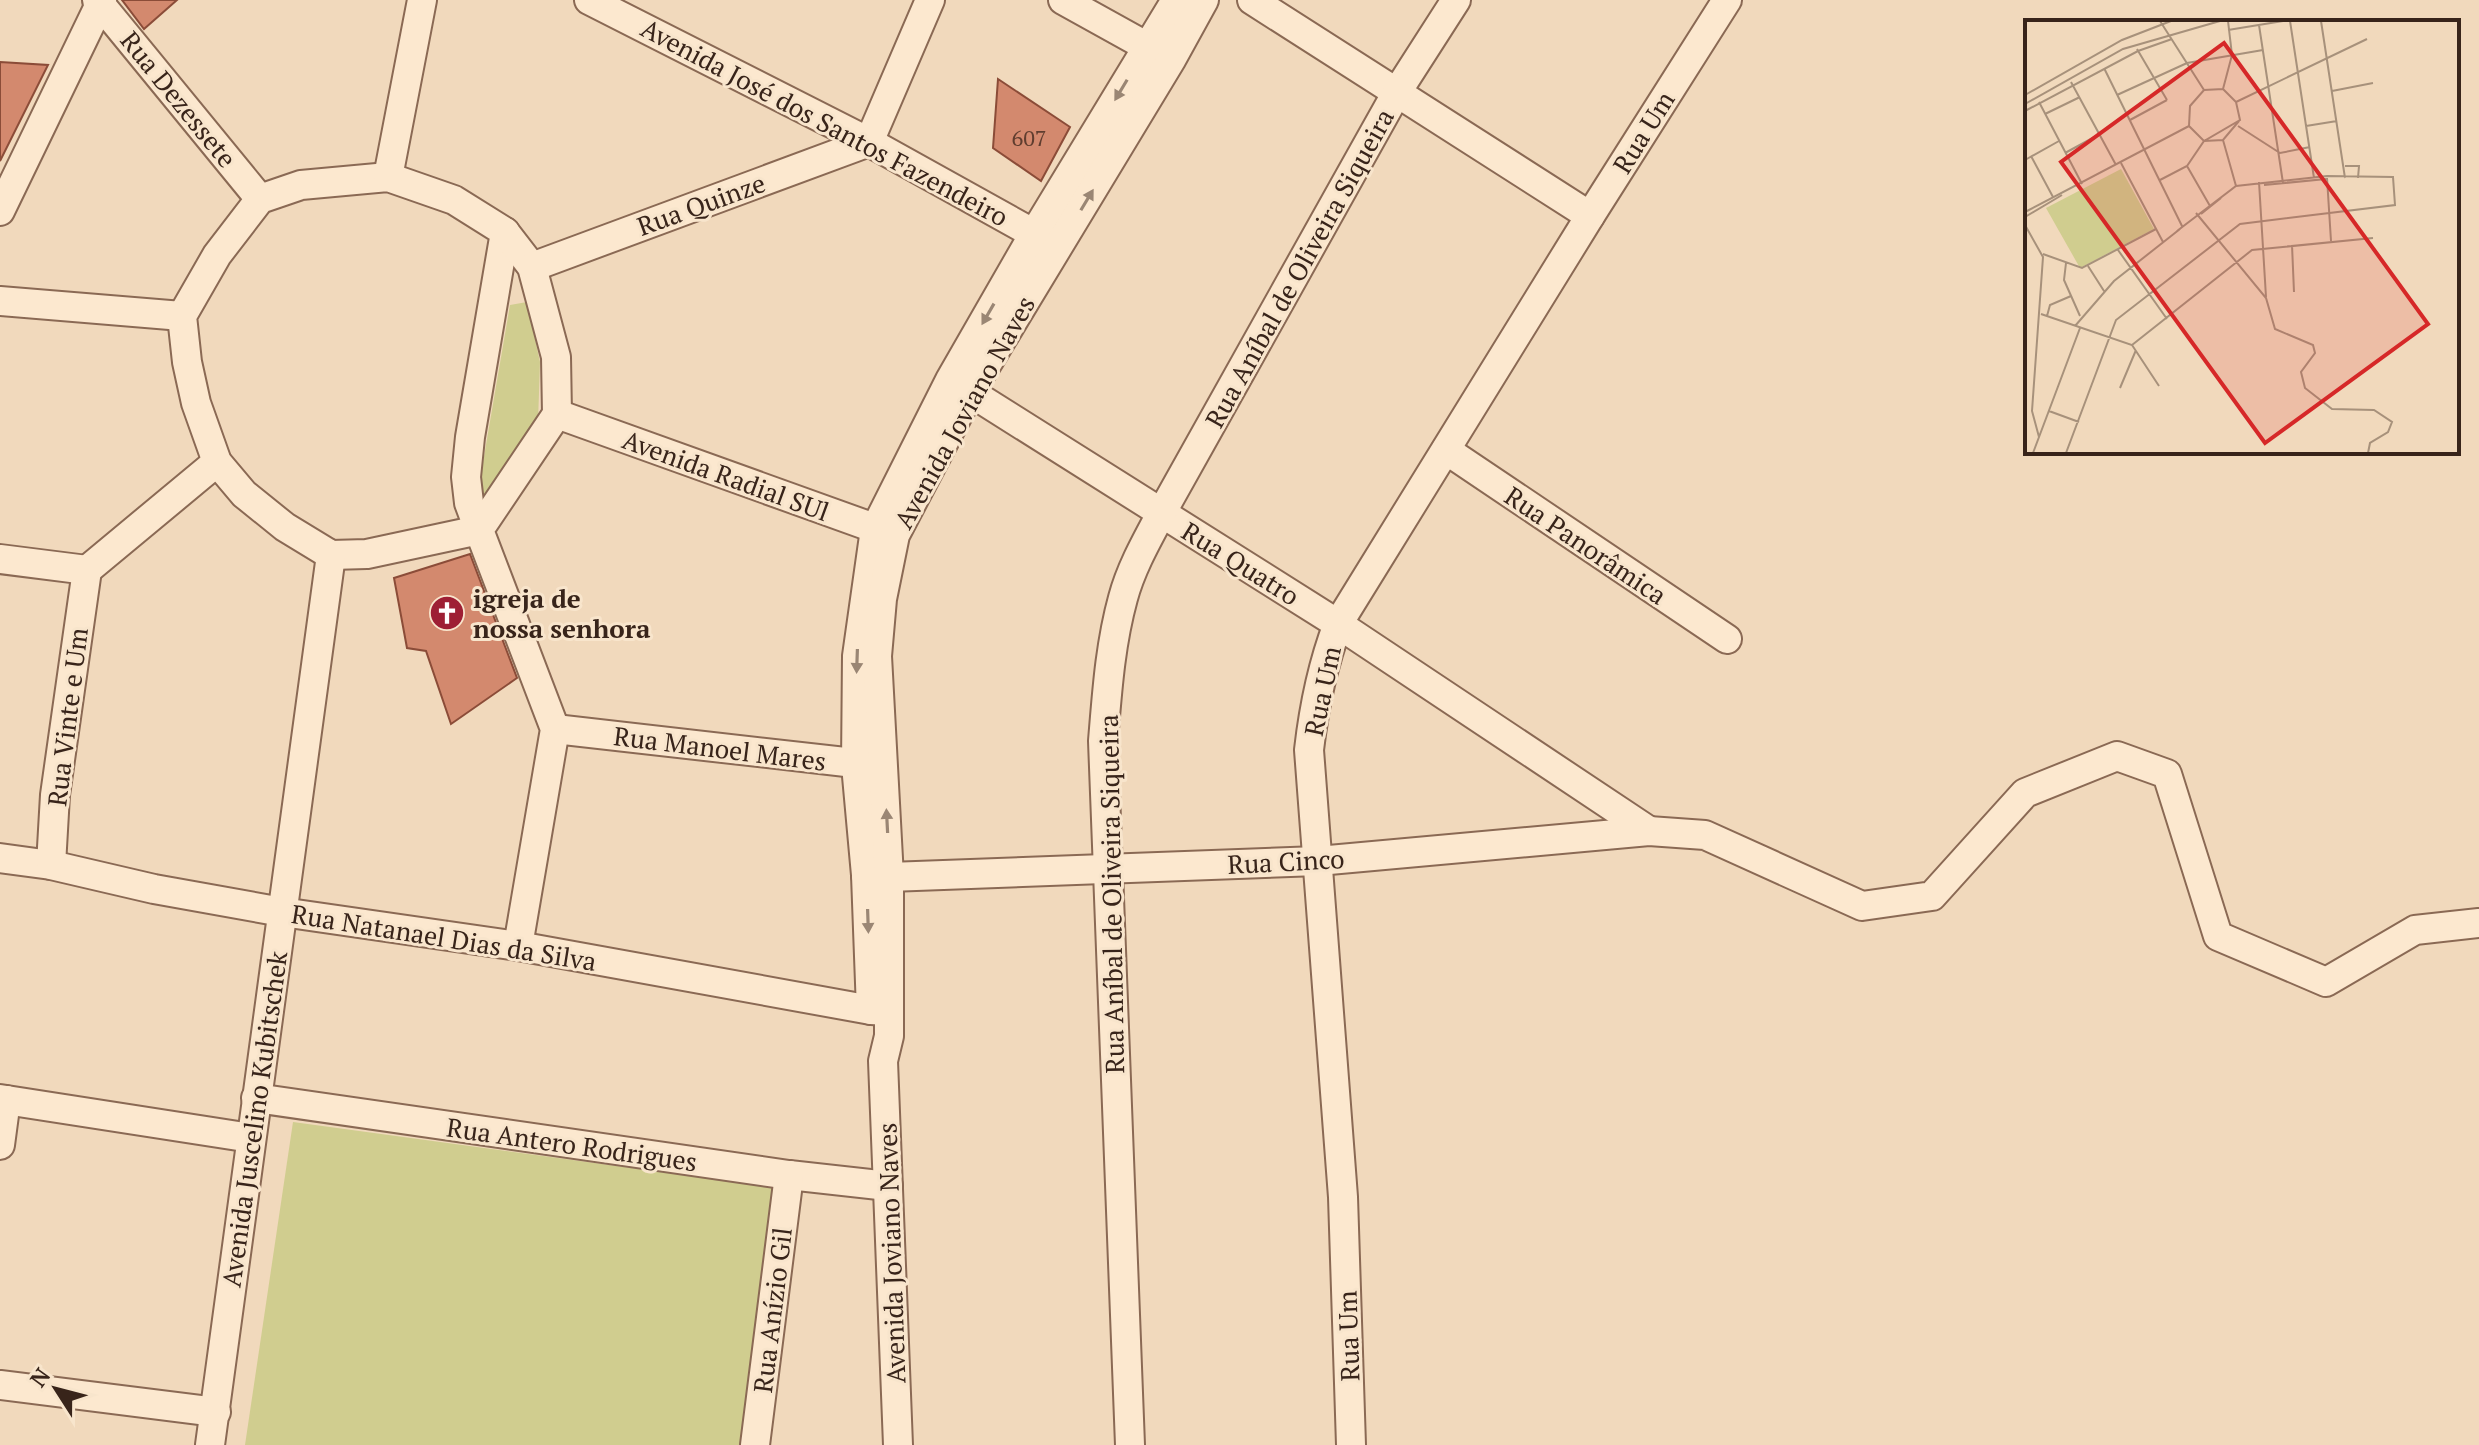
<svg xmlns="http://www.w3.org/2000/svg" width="2479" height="1445" viewBox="0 0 2479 1445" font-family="'PT Serif',serif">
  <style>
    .green { fill: #d0cd8f }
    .building { fill: #d3896e; stroke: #8b4c38; stroke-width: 2 }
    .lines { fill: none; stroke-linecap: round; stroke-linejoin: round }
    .minor-casing { stroke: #8a6954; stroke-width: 32 }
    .minor { stroke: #fce8cf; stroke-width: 28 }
    .oneway { fill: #9a8674 }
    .labels { text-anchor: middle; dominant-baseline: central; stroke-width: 6; stroke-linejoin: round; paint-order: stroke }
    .number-label { font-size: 22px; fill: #5f3d2f }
    .street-label { font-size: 26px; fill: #38241a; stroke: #f8e5cc }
    .poi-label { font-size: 26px; font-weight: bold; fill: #38241a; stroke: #f8e5cc; text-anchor: start }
    .inset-road { fill: none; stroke: #a7917b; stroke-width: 2 }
    .view { fill: #d62828; fill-opacity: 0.15; stroke: #d62828; stroke-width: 4 }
    .inset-edge { fill: none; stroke: #38241a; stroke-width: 4 }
  </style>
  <rect width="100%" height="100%" fill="#f1d9bc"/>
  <!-- green -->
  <g class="green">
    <path d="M527,302L540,362L538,423L482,504L476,503L510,305Z"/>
    <path d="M293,1122L779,1188L740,1445H245Z"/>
  </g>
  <!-- building -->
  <g class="building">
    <path d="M122,0H177L144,29Z"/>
    <path d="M0,62L48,65L0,161Z"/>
    <path d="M998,79L1070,127L1041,181L993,148Z"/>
    <path d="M470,554L517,678L451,724L426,651L407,648L394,578Z"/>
  </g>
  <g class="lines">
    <!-- minor casing -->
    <g class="minor-casing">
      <g id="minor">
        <path d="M97,0L260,199"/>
        <path d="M589,0L869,142L1047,241"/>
        <path d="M1063,0L1164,56"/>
        <path d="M1252,0L1590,216"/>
        <path d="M388,177L454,200L505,232L470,437L466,477L469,503L479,530L367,554L331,555L285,527L244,494L217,462L196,403L187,362L182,316L217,255L260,199L301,185Z"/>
        <path d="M388,177L422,0"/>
        <path d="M0,211L102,0"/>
        <path d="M505,232L532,267L556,357L557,414L479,530L555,729L518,946"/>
        <path d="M532,267L869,142L930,0"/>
        <path d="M0,301L182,316"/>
        <path d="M954,382L1338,624L1649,831"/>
        <path d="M557,414L891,534"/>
        <path d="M1446,450L1727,639"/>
        <path d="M0,559L87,570"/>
        <path d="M87,570L217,462"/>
        <path d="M555,729L872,765"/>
        <path d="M0,858L51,865L154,889L282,912L518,946L871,1010L889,1011"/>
        <path d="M51,865L55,795L87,570"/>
        <path d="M866,875L889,877L1318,861L1649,831L1705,835L1862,906L1932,896L2025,793L2117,756L2167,774L2218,936L2326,982L2415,930L2479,923"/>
        <path d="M871,1010L866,875L856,765L857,656L875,529L950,380L1035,232L1176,0"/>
        <path d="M256,1098L789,1175L888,1186"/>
        <path d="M0,1099L251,1138"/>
        <path d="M0,1145L6,1100"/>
        <path d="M0,1385L216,1412"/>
        <path d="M210,1445L331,555"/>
        <path d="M755,1445L789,1175"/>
        <path d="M898,1445L883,1061L889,1036V877L877,656L882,599L895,535L970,392L1171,60L1204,0"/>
        <path d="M1130,1445L1103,741C1107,693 1110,645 1123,598C1131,568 1147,540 1162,512L1397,92L1456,0"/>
        <path d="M1351,1445L1343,1197L1309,750C1314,706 1322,666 1338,624L1590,216L1727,0"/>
      </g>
    </g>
    <!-- minor -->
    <use href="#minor" class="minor"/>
  </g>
  <!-- one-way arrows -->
  <defs><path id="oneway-solid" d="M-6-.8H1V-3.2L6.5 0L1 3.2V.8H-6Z" transform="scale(2)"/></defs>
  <g class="oneway">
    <use href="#oneway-solid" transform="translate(1121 90) rotate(121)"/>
    <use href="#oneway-solid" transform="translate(1087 200) rotate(-59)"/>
    <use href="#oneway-solid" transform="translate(988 314) rotate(120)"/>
    <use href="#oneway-solid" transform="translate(857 661) rotate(92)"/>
    <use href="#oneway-solid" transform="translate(887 821) rotate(-93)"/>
    <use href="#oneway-solid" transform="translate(868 921) rotate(88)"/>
  </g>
  <!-- icons -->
  <defs>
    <g id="church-disc" transform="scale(1.8)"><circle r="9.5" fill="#9e1f34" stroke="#f8e5cc"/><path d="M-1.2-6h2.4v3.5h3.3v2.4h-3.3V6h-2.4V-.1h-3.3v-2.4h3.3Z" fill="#fff"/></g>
  </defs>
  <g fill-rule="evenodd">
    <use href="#church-disc" x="447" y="613"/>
  </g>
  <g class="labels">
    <!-- number labels -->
    <g class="number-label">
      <text x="1029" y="137">607</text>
    </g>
    <!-- street labels -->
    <g class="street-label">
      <text transform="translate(179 99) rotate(51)">Rua Dezessete</text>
      <text transform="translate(825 122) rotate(28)">Avenida José dos Santos Fazendeiro</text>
      <text transform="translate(1643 132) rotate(-58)">Rua Um</text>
      <text transform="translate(701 204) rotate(-20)">Rua Quinze</text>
      <text transform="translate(1299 268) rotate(-61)">Rua Aníbal de Oliveira Siqueira</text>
      <text transform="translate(964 412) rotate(-61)">Avenida Joviano Naves</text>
      <text transform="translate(726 475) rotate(20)">Avenida Radial SUl</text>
      <text transform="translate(1586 545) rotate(34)">Rua Panorâmica</text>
      <text transform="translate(1241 563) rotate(32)">Rua Quatro</text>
      <text transform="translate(1322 691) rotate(-78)">Rua Um</text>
      <text transform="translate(67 717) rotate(-83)">Rua Vinte e Um</text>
      <text transform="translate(720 748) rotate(7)">Rua Manoel Mares</text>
      <text transform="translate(1286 861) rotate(-3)">Rua Cinco</text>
      <text transform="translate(1111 894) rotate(-91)">Rua Aníbal de Oliveira Siqueira</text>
      <text transform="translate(444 937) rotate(9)">Rua Natanael Dias da Silva</text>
      <text transform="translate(254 1119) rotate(-82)">Avenida Juscelino Kubitschek</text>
      <text transform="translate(572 1144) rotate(8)">Rua Antero Rodrigues</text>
      <text transform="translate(891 1253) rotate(-92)">Avenida Joviano Naves</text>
      <text transform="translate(772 1310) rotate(-83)">Rua Anízio Gil</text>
      <text transform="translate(1348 1336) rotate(-92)">Rua Um</text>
    </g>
    <!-- poi labels -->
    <g class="poi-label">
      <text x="473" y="598">igreja de<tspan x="473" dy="30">nossa senhora</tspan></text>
    </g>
  </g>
  <!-- overview -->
  <g transform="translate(2025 20)">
    <rect width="434" height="434" fill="#f1d9bc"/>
    <path d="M96,149L129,209L55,248L21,188Z" fill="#d0cd8f"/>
    <path class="inset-road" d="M135,1L179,70M265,1L289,158M296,1L320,158M234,5L258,163M203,10L258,1M112,29L142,80M79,48L157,206M46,62L91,145M198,69L211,82L215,100L179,121L164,106L165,86L179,70ZM198,69L207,35L203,1M307,71L348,63M0,75L97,20L146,1M92,75L162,43L238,30M14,82L57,164M211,82L342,19M0,84L98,29L195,1M0,91L113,31L147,19M20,94L55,77M105,100L142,80M213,106L255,133L285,127M281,106L312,101M198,120L211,166M40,133L75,114M6,136L28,177M0,140L34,121M96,143L138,222M162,146L185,186M320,146H334L333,158M302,158L306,221M135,160L162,146L179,121L198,120L214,101M234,162L241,277M239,165L301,159M0,192L164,106M171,193L241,278L250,309L288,325L290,333L276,352L280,368L307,389L349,390L367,402L363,412L345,423L343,433M176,194L196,178M0,197L37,175M0,205L18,237L7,391L14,417M267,225L269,272M93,230L142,299M18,234L57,248L131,209M41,243L39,260L55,296M63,246L79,271M16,294L107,325L134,366M22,296L25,285L46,276M50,306L89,261L155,209M107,325L227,230L348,218M95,368L111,330M24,391L54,402M8,433L55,308M41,433L91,300L215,204L370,185L368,157L302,156L211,166L152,211"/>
    <path class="view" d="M199,23L403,304L240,423L36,142Z"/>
    <rect width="434" height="434" class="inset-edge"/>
  </g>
  <!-- north arrow -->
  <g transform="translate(56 1389) rotate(306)" stroke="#f8e5cc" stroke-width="6" paint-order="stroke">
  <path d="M0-6L14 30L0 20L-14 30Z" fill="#38241a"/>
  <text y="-12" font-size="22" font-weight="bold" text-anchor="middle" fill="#38241a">N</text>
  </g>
</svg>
